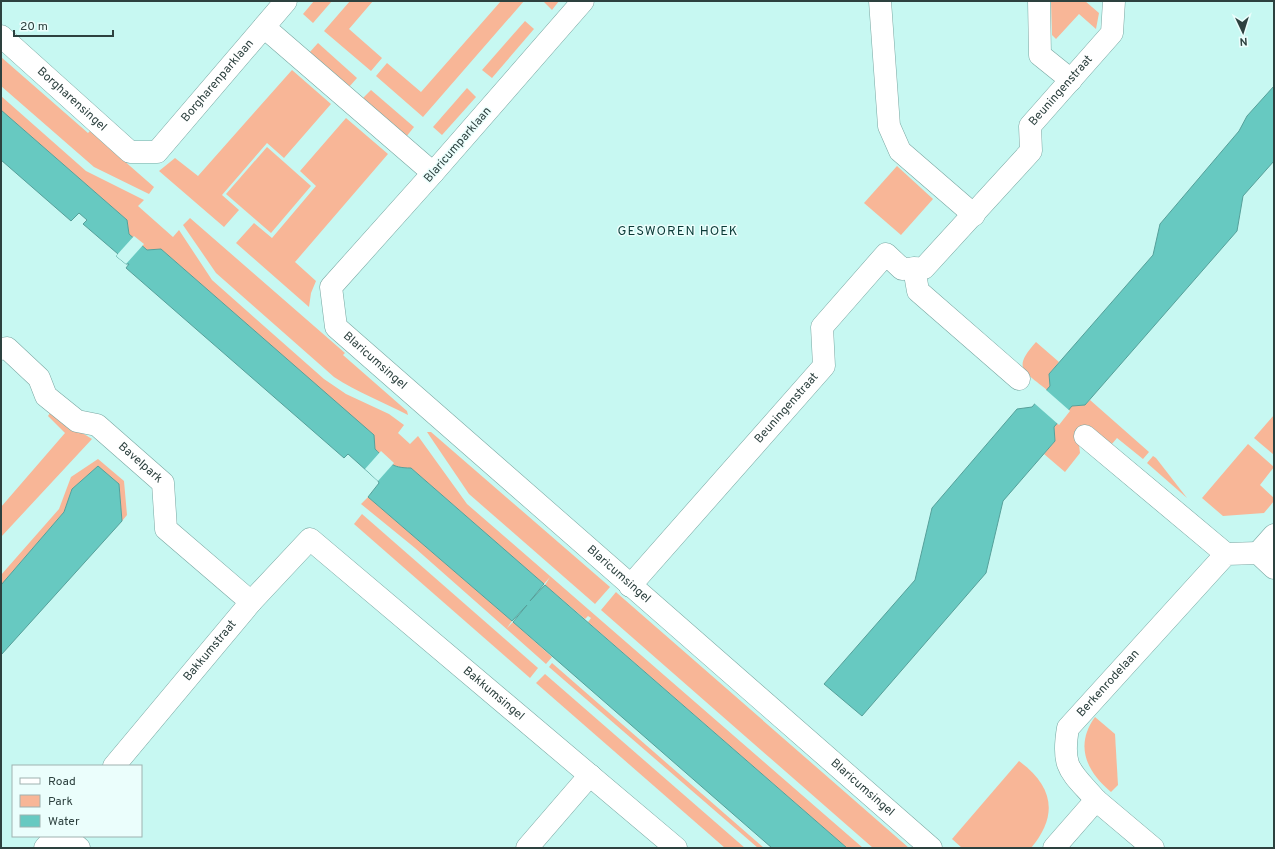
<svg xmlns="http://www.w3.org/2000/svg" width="1275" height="849" viewBox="0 0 1275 849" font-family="Overpass,sans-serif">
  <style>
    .green { fill: #f8b697 }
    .water { fill: #67c9c1; stroke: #56a09a }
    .pier { fill: #c7f8f2 }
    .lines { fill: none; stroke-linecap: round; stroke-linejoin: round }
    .minor-casing { stroke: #79a7a2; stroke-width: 23 }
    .minor { stroke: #fff; stroke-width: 22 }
    .labels { text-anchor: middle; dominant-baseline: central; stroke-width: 3; stroke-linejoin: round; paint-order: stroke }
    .street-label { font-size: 12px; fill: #2d413f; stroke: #ebfefc }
    .neighbourhood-label { font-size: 13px; letter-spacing: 1px; fill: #093a37; stroke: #ebfefc }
  </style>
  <rect width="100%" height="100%" fill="#c7f8f2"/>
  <!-- green -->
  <g class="green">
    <path d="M314,1H332L313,23L303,14Z"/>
    <path d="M350,1H373L349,29L382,58L371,71L324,31Z"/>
    <path d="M501,1H524L423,117L376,76L387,63L421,92Z"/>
    <path d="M543,1H559L552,10Z"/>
    <path d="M1051,1H1085L1099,13L1096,29L1079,14L1056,39L1052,35Z"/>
    <path d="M525,21L534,29L492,78L482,70Z"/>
    <path d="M318,43L357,78L349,87L309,53Z"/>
    <path d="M1,57L88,133L90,131L154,187L149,194L94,167L1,86Z"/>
    <path d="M292,70L331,104L284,158L267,143L222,195L239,210L224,227L159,171L175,158L198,176Z"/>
    <path d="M467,88L476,97L442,135L433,127Z"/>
    <path d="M371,90L414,127L406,137L362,99Z"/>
    <path d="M1,96L86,171L144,200L138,206L173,237L179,230L212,280L324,379L346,394L389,414L404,425L398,433L410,444L418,436L467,504L863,848H847L588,622L591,618L588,616L585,619L545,585L550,577L544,584L411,468C390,468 390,462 375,449L373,435L161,249L147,250L129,234L127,220L1,110Z"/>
    <path d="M346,118L388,154L295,262L316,281L311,293L309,307L236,243L254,223L272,238L316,186L300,171Z"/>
    <path d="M267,147L311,186L271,233L226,194Z"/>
    <path d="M897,166L933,199L901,235L864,203Z"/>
    <path d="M190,218L345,353L343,355L407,411L408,415C383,402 357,392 334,377L216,273L183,225Z"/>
    <path d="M1036,342L1059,362L1049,374L1050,386L1047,390C1023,370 1012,369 1036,342Z"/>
    <path d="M1090,400L1149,452L1143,459L1117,438L1111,445H1079L1080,453L1065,472L1044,454L1055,441L1054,427L1072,406L1085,405Z"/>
    <path d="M50,413L92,439L1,537V507L65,433L48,416Z"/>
    <path d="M1274,415V455L1254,438Z"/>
    <path d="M427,432H431L610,587L595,604L469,494Z"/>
    <path d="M1248,444L1274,467L1260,485L1274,498V501L1264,513L1223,516L1202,498Z"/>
    <path d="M1153,456L1156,458L1187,498L1147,463Z"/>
    <path d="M98,459L124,481L127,515L122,521L119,484L98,466L72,489L64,512L1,585V575L59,509L71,477Z"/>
    <path d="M368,497L512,621L507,628L513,622L552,657L546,664L415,548L361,504Z"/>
    <path d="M362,514L538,668L530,678L354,524Z"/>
    <path d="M616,592L617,593L909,848H873L601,610Z"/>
    <path d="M552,663L764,848H758L549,667Z"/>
    <path d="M545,674L745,848H725L536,683Z"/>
    <path d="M1095,717L1115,734L1118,785L1111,792C1087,772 1074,746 1095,717Z"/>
    <path d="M1019,761C1053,786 1059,815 1031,848H962L952,839Z"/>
  </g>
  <!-- water -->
  <g class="water">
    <path d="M1274,86V161L1243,196L1237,231L1085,405L1072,406L1054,427L1055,441L1003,501L986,573L862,716L824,684L915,580L932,508L1017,409L1032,407L1050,386L1049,374L1153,255L1160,224L1239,131L1247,116Z"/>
    <path d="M1,110L127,220L129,234L147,250L161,249L374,435L375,449C389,462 390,468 411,468L544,584L530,601L545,585L847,848H772L513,622L527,605L512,621L368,497L379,483L378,481L348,454L344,458L126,268L129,264H126L116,256L118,254L83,224L87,220L79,213L71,221L1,160Z"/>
    <path d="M98,466L119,484L122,521L1,655V585L64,512L72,489Z"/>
  </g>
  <!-- pier -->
  <g class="pier">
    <path d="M134,236L144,244L126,264L116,256Z"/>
    <path d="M1045,389L1070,411L1059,425L1034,403Z"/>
    <path d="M381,451L394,463L378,481L365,469Z"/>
  </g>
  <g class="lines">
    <!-- minor casing -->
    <g class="minor-casing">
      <g id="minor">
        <path id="s1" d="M583,1L433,173L331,287L336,327L931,848"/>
        <path d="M880,1L889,126L900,151L974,215"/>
        <path d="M1039,1L1040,55L1071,80"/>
        <path d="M264,27L433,173"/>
        <path id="s2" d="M1,36L130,152H157L286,1"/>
        <path d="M914,268L918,291L1019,379"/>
        <path id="s3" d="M1,349L7,348L39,378L46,396L77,421L97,425L163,483L166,529L251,602"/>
        <path d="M1085,436L1226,554"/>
        <path d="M1258,553L1274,535"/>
        <path id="s4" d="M630,586L824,366L822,327L886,254L902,269L924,268L1031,151L1030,126L1112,33L1114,1"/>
        <path id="s5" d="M114,766L251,602L310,539L676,848"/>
        <path d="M1096,800L1153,848"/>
        <path d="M65,836L79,848"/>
        <path d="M45,848L56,836"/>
        <path d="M527,848L590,775"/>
        <path id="s6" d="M1054,848L1096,800C1071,771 1061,769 1068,728L1226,554L1258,553L1274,568"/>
      </g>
    </g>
    <!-- minor -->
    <use href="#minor" class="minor"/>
  </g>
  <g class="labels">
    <!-- street labels -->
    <g class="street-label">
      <text stroke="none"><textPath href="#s2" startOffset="294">Borgharenparklaan</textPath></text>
      <text stroke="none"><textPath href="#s4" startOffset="704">Beuningenstraat</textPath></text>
      <text stroke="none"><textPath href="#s2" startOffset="95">Borgharensingel</textPath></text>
      <text transform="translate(458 145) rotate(-49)">Blaricumparklaan</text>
      <text stroke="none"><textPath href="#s1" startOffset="473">Blaricumsingel</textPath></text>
      <text stroke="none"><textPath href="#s4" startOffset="237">Beuningenstraat</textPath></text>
      <text stroke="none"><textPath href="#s3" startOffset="187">Bavelpark</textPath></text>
      <text stroke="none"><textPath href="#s1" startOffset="797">Blaricumsingel</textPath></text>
      <text stroke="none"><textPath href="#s5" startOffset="150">Bakkumstraat</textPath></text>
      <text stroke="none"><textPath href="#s6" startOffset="206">Berkenrodelaan</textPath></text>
      <text stroke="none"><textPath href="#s5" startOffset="540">Bakkumsingel</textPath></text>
      <text stroke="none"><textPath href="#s1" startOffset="1121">Blaricumsingel</textPath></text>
    </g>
    <!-- neighbourhood labels -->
    <g class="neighbourhood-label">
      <text x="678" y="232">GESWOREN HOEK</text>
    </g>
  </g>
  <!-- border -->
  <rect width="1275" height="849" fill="none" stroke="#2d413f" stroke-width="4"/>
  <!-- legend -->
  <rect x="12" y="765" width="130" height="72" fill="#ebfefc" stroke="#9fb2b0"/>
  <rect x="20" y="778" width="20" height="6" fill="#ffffff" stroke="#9fb2b0"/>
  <text x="48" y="785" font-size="12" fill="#2d413f">Road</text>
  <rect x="20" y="795" width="20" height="12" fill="#f8b697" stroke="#9fb2b0"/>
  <text x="48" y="805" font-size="12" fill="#2d413f">Park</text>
  <rect x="20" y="815" width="20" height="12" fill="#67c9c1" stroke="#9fb2b0"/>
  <text x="48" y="825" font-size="12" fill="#2d413f">Water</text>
  <!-- north arrow -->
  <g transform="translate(1243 32) rotate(176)" stroke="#ebfefc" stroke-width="3" paint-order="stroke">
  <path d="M0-3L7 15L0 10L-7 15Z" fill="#2d413f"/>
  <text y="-6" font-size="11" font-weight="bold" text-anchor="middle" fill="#2d413f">N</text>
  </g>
  <!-- scale -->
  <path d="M14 30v6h99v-6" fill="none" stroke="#2d413f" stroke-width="2"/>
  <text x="20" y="30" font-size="12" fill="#2d413f" stroke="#ebfefc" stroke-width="3" paint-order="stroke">20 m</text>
</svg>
